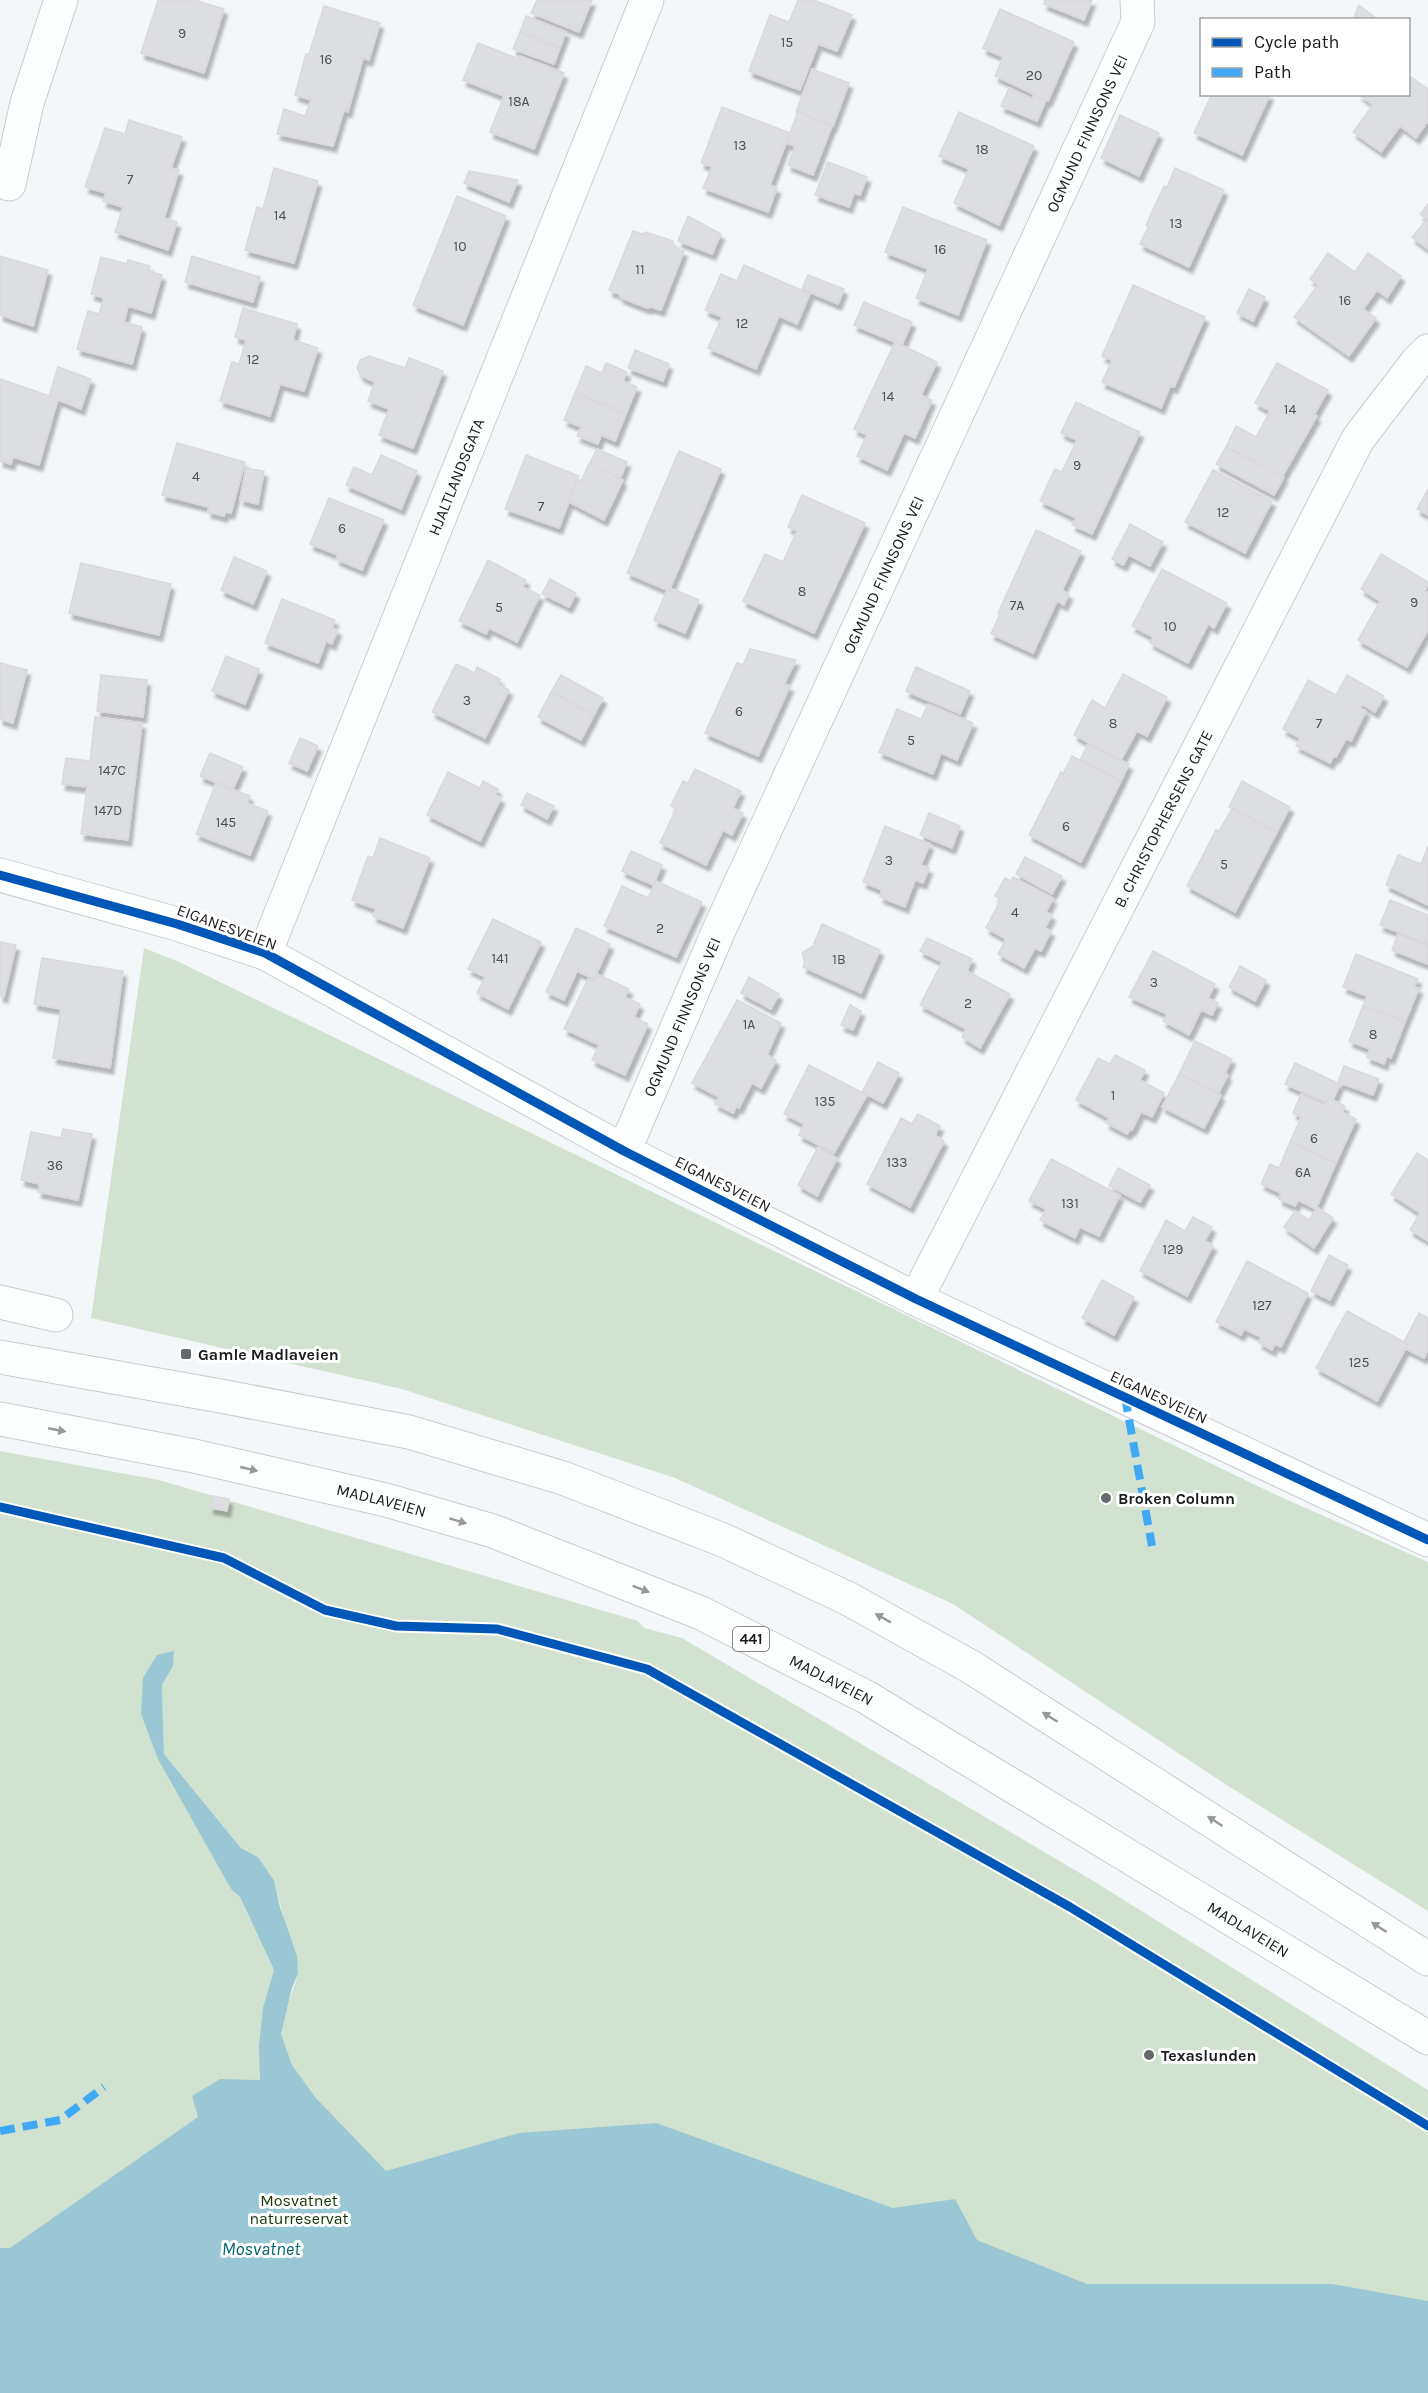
<svg xmlns="http://www.w3.org/2000/svg" width="1428" height="2393" viewBox="0 0 1428 2393" font-family="Karla,sans-serif">
  <style>
    .green { fill: #d2e2d0; fill-rule: evenodd }
    .water { fill: #99c8d4 }
    .building { fill: #dddee1; stroke: #d9d9dd; stroke-width: 1.5; filter: url(#shadow) }
    .lines { fill: none; stroke-linecap: round; stroke-linejoin: round }
    .minor-casing { stroke: #c9cccf; stroke-width: 35 }
    .major-casing { stroke: #c9cccf; stroke-width: 35 }
    .minor { stroke: #fdfefe; stroke-width: 33 }
    .major { stroke: #fdfefe; stroke-width: 33 }
    .quiet { stroke: #3fa9f5; stroke-width: 8; stroke-dasharray: 15 8; stroke-linecap: butt }
    .cycleway-casing { stroke: #fff; stroke-width: 13 }
    .cycleway { stroke: #0057b8; stroke-width: 9 }
    .oneway { fill: #96989a }
    .poi-dot { fill: #66696c; stroke: #fff; stroke-width: 2 }
    .labels { text-anchor: middle; dominant-baseline: central; stroke-width: 6; stroke-linejoin: round; paint-order: stroke }
    .number-label { font-size: 14px; fill: #4d5052 }
    .shield { fill: #fff; stroke: #5e6062; stroke-width: 1.5 }
    .shield-label { font-size: 15px; font-weight: bold; fill: #191c1f }
    .street-label { font-size: 16px; fill: #191c1f; stroke: #fff }
    .poi-label { font-size: 16px; font-weight: bold; fill: #191c1f; stroke: #fff; text-anchor: start }
    .park-label { font-size: 16px; fill: #163406; stroke: #fff }
    .water-label { font-size: 18px; font-style: italic; fill: #026272; stroke: #fff }
  </style>
  <defs>
    <filter id="shadow"><feDropShadow dx="3.5" dy="6" stdDeviation="1.5" flood-color="#0004"/></filter>
  </defs>
  <rect width="100%" height="100%" fill="#f4f7fa"/>
  <!-- green -->
  <g class="green">
    <path d="M144,948L177,961L1274,1494L1428,1562V1911L1225,1784L953,1604L675,1478L402,1389L91,1318Z"/>
    <path d="M0,1451L159,1480L638,1621L644,1628L682,1638L1095,1882L1428,2090V2393H0ZM174,1651L173,1666L162,1685L164,1754L241,1848L258,1857L274,1880L298,1974L286,2011L265,2004L274,1970L240,1897L231,1889L141,1714Z"/>
  </g>
  <!-- water -->
  <path class="water" d="M174,1651L173,1666L162,1685L164,1754L241,1848L258,1857L274,1880L280,1907L297,1956L298,1974L292,1988L281,2034L292,2065L315,2097L386,2171L519,2133L656,2123L893,2208L955,2199L977,2240L1087,2284H1332L1428,2301V2393H0V2248H10L198,2117L192,2096L220,2079L260,2080L259,2046L263,2008L274,1970L240,1897L231,1889L158,1759L141,1714L143,1678L157,1655Z"/>
  <!-- building -->
  <g class="building">
    <path d="M158,0H195L224,9L204,73L141,53Z"/>
    <path d="M537,0H592L579,32L531,13Z"/>
    <path d="M798,0H814L852,15L837,51L818,44L800,90L749,71L770,15L789,22Z"/>
    <path d="M1045,0H1092L1084,20L1044,4Z"/>
    <path d="M1359,5L1378,20H1353Z"/>
    <path d="M324,6L380,23L369,60L363,58L348,112L344,110L333,146L277,134L284,109L305,116L311,100L295,95L306,54H309Z"/>
    <path d="M1000,9L1074,42L1048,101L995,76L1003,57L983,48Z"/>
    <path d="M526,16L566,32L560,48L520,32Z"/>
    <path d="M520,32L560,48L554,64L513,49Z"/>
    <path d="M478,43L519,59L520,56L564,73L534,149L490,132L504,96L463,80Z"/>
    <path d="M812,69L849,83L833,126L796,112Z"/>
    <path d="M1408,75L1428,89V121L1416,138L1400,126L1381,152L1353,132L1373,105L1359,94H1408Z"/>
    <path d="M1009,88L1032,99L1034,94L1046,100L1037,121L1001,106Z"/>
    <path d="M1212,94H1270L1242,155L1194,133Z"/>
    <path d="M722,107L790,133L770,185L777,188L768,212L703,188L712,167L701,163Z"/>
    <path d="M798,112L832,126L813,175L788,165L795,146L786,143Z"/>
    <path d="M959,112L1034,146L999,225L954,203L969,169L939,156Z"/>
    <path d="M1120,115L1159,133L1139,176L1101,158Z"/>
    <path d="M129,120L182,137L171,168L179,170L164,218L177,222L168,250L115,232L123,207L103,201L106,193L85,187L105,128L125,134Z"/>
    <path d="M828,162L867,177L860,195L854,193L849,207L815,195Z"/>
    <path d="M274,168L318,181L294,263L245,250L257,207L263,209Z"/>
    <path d="M1175,168L1224,190L1189,267L1140,244L1149,226L1146,225L1164,186L1167,187Z"/>
    <path d="M469,171L518,180L509,202L464,183Z"/>
    <path d="M457,196L506,216L463,325L413,305Z"/>
    <path d="M1428,204V249L1412,237L1427,219L1420,214Z"/>
    <path d="M903,207L987,240L958,315L916,298L928,269L885,252Z"/>
    <path d="M688,216L721,234L712,254L678,241Z"/>
    <path d="M633,231L643,234L646,232L673,241L675,248L684,251L661,310L651,307L647,308L621,298L619,294L609,290Z"/>
    <path d="M1328,253L1355,272L1368,253L1401,276L1387,298L1377,290L1363,309L1376,318L1349,356L1294,317L1318,285L1310,279Z"/>
    <path d="M0,256L48,270L33,326L0,315Z"/>
    <path d="M192,256L260,277L253,302L185,282Z"/>
    <path d="M101,257L127,264L128,260L150,266L149,271L162,275L151,313L128,306L124,322L142,327L132,364L77,349L88,311L99,314L104,298L91,294Z"/>
    <path d="M744,265L810,294L797,324L779,316L756,369L708,348L722,317L705,310L721,274L737,281Z"/>
    <path d="M808,275L844,289L838,304L802,289Z"/>
    <path d="M1133,285L1205,317L1174,387L1170,386L1161,408L1102,382L1112,360L1102,356Z"/>
    <path d="M1249,289L1265,297L1253,321L1237,313Z"/>
    <path d="M864,302L912,322L902,345L854,325Z"/>
    <path d="M243,308L297,324L293,340L318,348L304,391L280,384L270,416L220,401L232,362L239,364L246,340L235,337Z"/>
    <path d="M895,342L937,362L921,395L932,400L915,438L904,433L887,470L857,456L867,435L854,429Z"/>
    <path d="M635,350L669,364L663,381L628,368Z"/>
    <path d="M369,356L405,368L409,358L443,371L413,448L379,435L389,409L368,401L375,382L361,376L357,368L360,360Z"/>
    <path d="M606,363L627,372L623,381L637,387L626,414L575,393L586,366L602,373Z"/>
    <path d="M1277,363L1328,390L1314,415L1317,416L1282,477L1226,447L1236,426L1256,437L1270,411L1255,403Z"/>
    <path d="M58,367L91,379L81,409L49,396Z"/>
    <path d="M0,379L58,399L39,465L13,457L11,464L0,461Z"/>
    <path d="M575,393L626,414L615,441L601,435L598,444L577,436L581,427L564,420Z"/>
    <path d="M1076,402L1140,432L1092,534L1072,525L1076,518L1040,501L1055,469L1062,472L1077,440L1061,433Z"/>
    <path d="M177,443L245,462L231,513L225,512L224,516L208,512L209,507L162,495Z"/>
    <path d="M1226,447L1284,477L1274,495L1216,464Z"/>
    <path d="M597,449L627,462L620,479L589,465Z"/>
    <path d="M679,451L721,469L669,591L627,573Z"/>
    <path d="M381,455L417,471L401,509L346,485L354,467L372,475Z"/>
    <path d="M526,455L579,476L559,528L505,509Z"/>
    <path d="M589,464L623,480L604,520L569,502L577,480L581,481Z"/>
    <path d="M246,468L264,471L258,504L240,500Z"/>
    <path d="M1213,470L1272,501L1245,553L1185,522Z"/>
    <path d="M1428,489V515L1417,509Z"/>
    <path d="M802,495L865,523L814,633L743,601L765,554L783,562L797,531L788,527Z"/>
    <path d="M329,498L384,520L362,570L336,559L338,555L310,544Z"/>
    <path d="M1130,524L1163,542L1150,566L1129,555L1123,565L1112,559Z"/>
    <path d="M1036,530L1081,551L1062,590L1069,594L1064,605L1057,601L1033,653L991,634L1000,614L998,613Z"/>
    <path d="M1381,554L1428,582L1425,591L1428,593V630L1407,667L1358,640L1380,601L1361,589Z"/>
    <path d="M234,557L267,571L253,604L221,590Z"/>
    <path d="M488,560L526,580L523,587L540,595L517,642L489,628L486,634L459,621Z"/>
    <path d="M81,563L171,584L159,635L69,613Z"/>
    <path d="M1162,569L1227,603L1214,628L1208,624L1188,663L1150,643L1153,637L1132,626Z"/>
    <path d="M550,579L576,593L569,607L542,594Z"/>
    <path d="M670,588L699,600L685,633L654,620L667,590L669,591Z"/>
    <path d="M282,599L335,620L332,628L338,630L332,644L326,641L318,663L265,643Z"/>
    <path d="M750,649L796,660L784,684L790,686L758,756L705,733L737,663L743,665Z"/>
    <path d="M226,656L259,669L245,704L212,691Z"/>
    <path d="M0,663L27,670L13,723L0,719Z"/>
    <path d="M456,664L475,673L477,667L500,679L498,684L509,690L485,738L432,712Z"/>
    <path d="M916,667L970,691L960,714L906,691Z"/>
    <path d="M1123,674L1167,697L1147,736L1137,731L1121,760L1074,735L1092,700L1105,708Z"/>
    <path d="M101,675L147,680L143,717L97,711Z"/>
    <path d="M561,675L603,698L594,715L551,692Z"/>
    <path d="M1347,675L1384,696L1375,712L1363,705L1359,707L1366,711L1351,741L1346,739L1336,757L1334,756L1330,763L1296,746L1300,738L1283,729L1308,680L1336,695Z"/>
    <path d="M551,692L594,715L581,740L538,717Z"/>
    <path d="M928,704L973,723L957,760L941,753L933,774L879,752L897,709L921,719Z"/>
    <path d="M95,717L142,723L128,840L81,834L87,787L62,784L66,758L90,761Z"/>
    <path d="M300,738L318,746L307,771L289,763Z"/>
    <path d="M1088,744L1129,764L1121,781L1080,760Z"/>
    <path d="M210,753L243,767L233,789L200,776Z"/>
    <path d="M1072,756L1121,781L1081,862L1029,835L1061,772L1063,774Z"/>
    <path d="M695,769L741,791L733,808L743,813L732,835L723,830L706,865L660,843L676,809L671,806L683,781L688,783Z"/>
    <path d="M448,772L480,788L483,781L498,789L495,795L501,798L480,841L427,815Z"/>
    <path d="M1242,781L1290,807L1277,832L1229,807Z"/>
    <path d="M216,783L250,796L247,803L268,811L250,855L196,834Z"/>
    <path d="M527,793L554,806L547,819L521,805Z"/>
    <path d="M1232,809L1277,832L1235,912L1187,886L1216,830L1219,831Z"/>
    <path d="M929,813L960,826L952,848L920,835Z"/>
    <path d="M885,826L930,844L921,865L929,868L923,883L915,880L905,907L880,897L882,890L863,882Z"/>
    <path d="M380,838L430,858L403,928L373,916L376,909L352,900L368,856L373,858Z"/>
    <path d="M1428,846V905L1386,885L1398,855L1421,864Z"/>
    <path d="M631,851L662,865L653,885L622,871Z"/>
    <path d="M1025,857L1062,876L1052,894L1016,874Z"/>
    <path d="M1013,877L1053,898L1046,912L1052,915L1045,928L1051,931L1041,951L1035,948L1024,968L998,954L1006,939L986,928L1001,899L995,896L1005,878L1011,881Z"/>
    <path d="M656,881L702,902L676,957L604,926L622,886L648,898Z"/>
    <path d="M1390,900L1428,915V944L1380,925Z"/>
    <path d="M493,919L541,942L508,1009L477,993L485,977L468,969Z"/>
    <path d="M822,924L880,950L861,993L803,967L805,963L802,953L813,946Z"/>
    <path d="M576,928L610,944L594,979L577,971L564,1000L546,992Z"/>
    <path d="M1398,934L1428,946L1427,964L1392,950Z"/>
    <path d="M927,938L972,959L967,971L1010,994L980,1048L962,1037L966,1029L920,1005L942,962L920,951Z"/>
    <path d="M0,942L16,945L4,997L0,996Z"/>
    <path d="M1153,951L1215,984L1208,998L1218,1003L1212,1015L1201,1010L1189,1035L1163,1021L1167,1014L1129,997Z"/>
    <path d="M1356,954L1418,979L1414,987L1419,988L1405,1022L1363,1006L1367,996L1343,987Z"/>
    <path d="M42,958L123,971L110,1068L53,1058L61,1009L34,1004Z"/>
    <path d="M1240,966L1266,980L1255,1001L1229,987Z"/>
    <path d="M597,974L629,989L625,997L640,1004L634,1017L648,1024L625,1075L592,1060L599,1045L564,1029L588,979L594,981Z"/>
    <path d="M749,977L779,994L771,1009L741,993Z"/>
    <path d="M737,1000L781,1023L767,1055L776,1060L761,1088L752,1083L739,1108L737,1106L733,1113L715,1104L719,1097L692,1083Z"/>
    <path d="M850,1005L861,1011L853,1030L841,1025Z"/>
    <path d="M1363,1006L1405,1022L1391,1058L1387,1056L1384,1064L1367,1057L1370,1049L1349,1041Z"/>
    <path d="M1195,1041L1232,1059L1225,1073L1228,1075L1218,1094L1179,1074Z"/>
    <path d="M1115,1055L1145,1070L1140,1080L1164,1093L1152,1117L1141,1112L1132,1130L1130,1129L1127,1134L1106,1123L1109,1118L1076,1100L1098,1058L1110,1064Z"/>
    <path d="M878,1062L899,1073L883,1103L862,1092Z"/>
    <path d="M1295,1063L1340,1084L1333,1100L1329,1098L1327,1103L1285,1084Z"/>
    <path d="M809,1065L867,1095L834,1153L799,1135L804,1124L784,1114Z"/>
    <path d="M1344,1066L1379,1079L1373,1095L1338,1082Z"/>
    <path d="M1179,1074L1221,1095L1204,1128L1162,1107Z"/>
    <path d="M1301,1094L1325,1105L1329,1098L1345,1106L1342,1112L1356,1119L1336,1163L1290,1142L1301,1117L1293,1113Z"/>
    <path d="M918,1114L940,1126L935,1135L944,1141L910,1207L867,1184L901,1118L912,1124Z"/>
    <path d="M63,1129L92,1134L78,1200L38,1192L40,1184L21,1180L31,1132L61,1138Z"/>
    <path d="M1290,1142L1336,1163L1316,1209L1298,1200L1295,1206L1279,1199L1281,1193L1261,1184L1270,1164L1279,1168Z"/>
    <path d="M818,1147L837,1158L817,1196L798,1185Z"/>
    <path d="M1417,1153L1428,1160V1241L1410,1230L1420,1213L1391,1194Z"/>
    <path d="M1051,1159L1120,1195L1099,1236L1080,1227L1075,1238L1040,1220L1046,1209L1029,1201Z"/>
    <path d="M1118,1168L1150,1185L1140,1202L1109,1186Z"/>
    <path d="M1317,1207L1333,1218L1314,1248L1284,1227L1295,1211L1309,1220Z"/>
    <path d="M1193,1217L1212,1227L1205,1241L1213,1245L1187,1296L1140,1271L1166,1220L1185,1231Z"/>
    <path d="M1329,1255L1348,1265L1330,1300L1311,1291Z"/>
    <path d="M1247,1261L1308,1293L1281,1347L1275,1344L1272,1350L1259,1343L1261,1337L1244,1329L1241,1335L1216,1322Z"/>
    <path d="M1102,1280L1134,1297L1114,1335L1082,1318Z"/>
    <path d="M1347,1311L1408,1344L1377,1401L1316,1368Z"/>
    <path d="M1419,1313L1428,1318V1349L1424,1358L1406,1349L1408,1344L1404,1342Z"/>
    <path d="M213,1496L229,1499L227,1511L210,1508Z"/>
  </g>
  <g class="lines">
    <!-- minor casing -->
    <g class="minor-casing">
      <g id="minor">
        <path d="M9,184L27,103L61,0"/>
        <path d="M0,875L177,924L265,953L624,1151L916,1299L1428,1540"/>
        <path id="s1" d="M265,953L647,0"/>
        <path id="s2" d="M624,1151L719,930L1138,22L1137,0"/>
        <path id="s3" d="M916,1299L1358,439L1417,362L1428,351"/>
        <path d="M0,1302L56,1315"/>
      </g>
    </g>
    <!-- major casing -->
    <g class="major-casing">
      <g id="major">
        <path d="M0,1357L215,1395L409,1432L563,1478L723,1540L847,1598L971,1667L1428,1959"/>
        <path id="s4" d="M0,1419L194,1456L386,1500L493,1531L701,1613L866,1697L1428,2038"/>
      </g>
    </g>
    <!-- minor -->
    <use href="#minor" class="minor"/>
    <!-- major -->
    <use href="#major" class="major"/>
    <!-- quiet -->
    <g class="quiet">
      <path d="M1125,1397L1152,1546"/>
      <path d="M0,2131L60,2120L104,2087"/>
    </g>
    <!-- cycleway casing -->
    <g class="cycleway-casing">
      <g id="cycleway">
        <path d="M0,875L177,924L265,953L624,1151L916,1299L1428,1540"/>
        <path d="M0,1507L224,1558L325,1610L396,1626L497,1629L647,1669L1070,1907L1428,2126"/>
      </g>
    </g>
    <!-- cycleway -->
    <use href="#cycleway" class="cycleway"/>
  </g>
  <!-- one-way arrows -->
  <defs><path id="oneway-solid" d="M-6-.8H1V-3.2L6.5 0L1 3.2V.8H-6Z" transform="scale(1.5)"/></defs>
  <g class="oneway">
    <use href="#oneway-solid" transform="translate(57 1430) rotate(11)"/>
    <use href="#oneway-solid" transform="translate(249 1469) rotate(13)"/>
    <use href="#oneway-solid" transform="translate(458 1521) rotate(17)"/>
    <use href="#oneway-solid" transform="translate(641 1589) rotate(21)"/>
    <use href="#oneway-solid" transform="translate(883 1618) rotate(-151)"/>
    <use href="#oneway-solid" transform="translate(1050 1717) rotate(-148)"/>
    <use href="#oneway-solid" transform="translate(1215 1821) rotate(-147)"/>
    <use href="#oneway-solid" transform="translate(1379 1927) rotate(-147)"/>
  </g>
  <!-- markers -->
  <g class="poi-dot">
    <rect x="180" y="1348" width="12" height="12" rx="3"/>
    <circle cx="1106" cy="1498" r="6"/>
    <circle cx="1149" cy="2055" r="6"/>
  </g>
  <g class="labels">
    <!-- number labels -->
    <g class="number-label">
      <text x="182" y="33">9</text>
      <text x="787" y="42">15</text>
      <text x="326" y="59">16</text>
      <text x="1034" y="75">20</text>
      <text x="519" y="101">18A</text>
      <text x="740" y="145">13</text>
      <text x="982" y="149">18</text>
      <text x="130" y="179">7</text>
      <text x="280" y="215">14</text>
      <text x="1176" y="223">13</text>
      <text x="460" y="246">10</text>
      <text x="940" y="249">16</text>
      <text x="640" y="269">11</text>
      <text x="1345" y="300">16</text>
      <text x="742" y="323">12</text>
      <text x="253" y="359">12</text>
      <text x="888" y="396">14</text>
      <text x="1290" y="409">14</text>
      <text x="1077" y="465">9</text>
      <text x="196" y="476">4</text>
      <text x="541" y="506">7</text>
      <text x="1223" y="512">12</text>
      <text x="342" y="528">6</text>
      <text x="802" y="591">8</text>
      <text x="1414" y="602">9</text>
      <text x="1017" y="605">7A</text>
      <text x="499" y="607">5</text>
      <text x="1170" y="626">10</text>
      <text x="467" y="700">3</text>
      <text x="739" y="711">6</text>
      <text x="1113" y="723">8</text>
      <text x="1319" y="723">7</text>
      <text x="911" y="740">5</text>
      <text x="112" y="770">147C</text>
      <text x="108" y="810">147D</text>
      <text x="226" y="822">145</text>
      <text x="1066" y="826">6</text>
      <text x="889" y="860">3</text>
      <text x="1224" y="864">5</text>
      <text x="1015" y="912">4</text>
      <text x="660" y="928">2</text>
      <text x="500" y="958">141</text>
      <text x="839" y="959">1B</text>
      <text x="1154" y="982">3</text>
      <text x="968" y="1003">2</text>
      <text x="749" y="1024">1A</text>
      <text x="1373" y="1034">8</text>
      <text x="1113" y="1095">1</text>
      <text x="825" y="1101">135</text>
      <text x="1314" y="1138">6</text>
      <text x="897" y="1162">133</text>
      <text x="55" y="1165">36</text>
      <text x="1303" y="1172">6A</text>
      <text x="1070" y="1203">131</text>
      <text x="1173" y="1249">129</text>
      <text x="1262" y="1305">127</text>
      <text x="1359" y="1362">125</text>
    </g>
    <!-- shield labels -->
    <rect class="shield" x="733" y="1627" width="36" height="24" rx="4.5"/>
    <g class="shield-label">
      <text x="751" y="1639">441</text>
    </g>
    <!-- street labels -->
    <g class="street-label">
      <text stroke="none"><textPath href="#s2" startOffset="1118">OGMUND FINNSONS VEI</textPath></text>
      <text stroke="none"><textPath href="#s1" startOffset="513">HJALTLANDSGATA</textPath></text>
      <text stroke="none"><textPath href="#s2" startOffset="632">OGMUND FINNSONS VEI</textPath></text>
      <text stroke="none"><textPath href="#s3" startOffset="540">B. CHRISTOPHERSENS GATE</textPath></text>
      <text transform="translate(227 927) rotate(20)">EIGANESVEIEN</text>
      <text stroke="none"><textPath href="#s2" startOffset="146">OGMUND FINNSONS VEI</textPath></text>
      <text transform="translate(723 1184) rotate(27)">EIGANESVEIEN</text>
      <text transform="translate(1159 1397) rotate(25)">EIGANESVEIEN</text>
      <text stroke="none"><textPath href="#s4" startOffset="390">MADLAVEIEN</textPath></text>
      <text stroke="none"><textPath href="#s4" startOffset="876">MADLAVEIEN</textPath></text>
      <text stroke="none"><textPath href="#s4" startOffset="1362">MADLAVEIEN</textPath></text>
    </g>
    <!-- poi labels -->
    <g class="poi-label">
      <text x="198" y="1354">Gamle Madlaveien</text>
      <text x="1118" y="1498">Broken Column</text>
      <text x="1161" y="2055">Texaslunden</text>
    </g>
    <!-- park labels -->
    <g class="park-label">
      <text x="299" y="2200">Mosvatnet<tspan x="299" dy="18">naturreservat</tspan></text>
    </g>
    <!-- water labels -->
    <g class="water-label">
      <text x="261" y="2249">Mosvatnet</text>
    </g>
  </g>
  <!-- legend -->
  <rect x="1200" y="18" width="210" height="78" fill="#ffffff" stroke="#a3a4a5" stroke-width="1.5"/>
  <rect x="1212" y="38" width="30" height="9" fill="#0057b8" stroke="#a3a4a5" stroke-width="1.5"/>
  <text x="1254" y="48" font-size="18" fill="#191c1f">Cycle path</text>
  <rect x="1212" y="68" width="30" height="9" fill="#3fa9f5" stroke="#a3a4a5" stroke-width="1.5"/>
  <text x="1254" y="78" font-size="18" fill="#191c1f">Path</text>
</svg>
